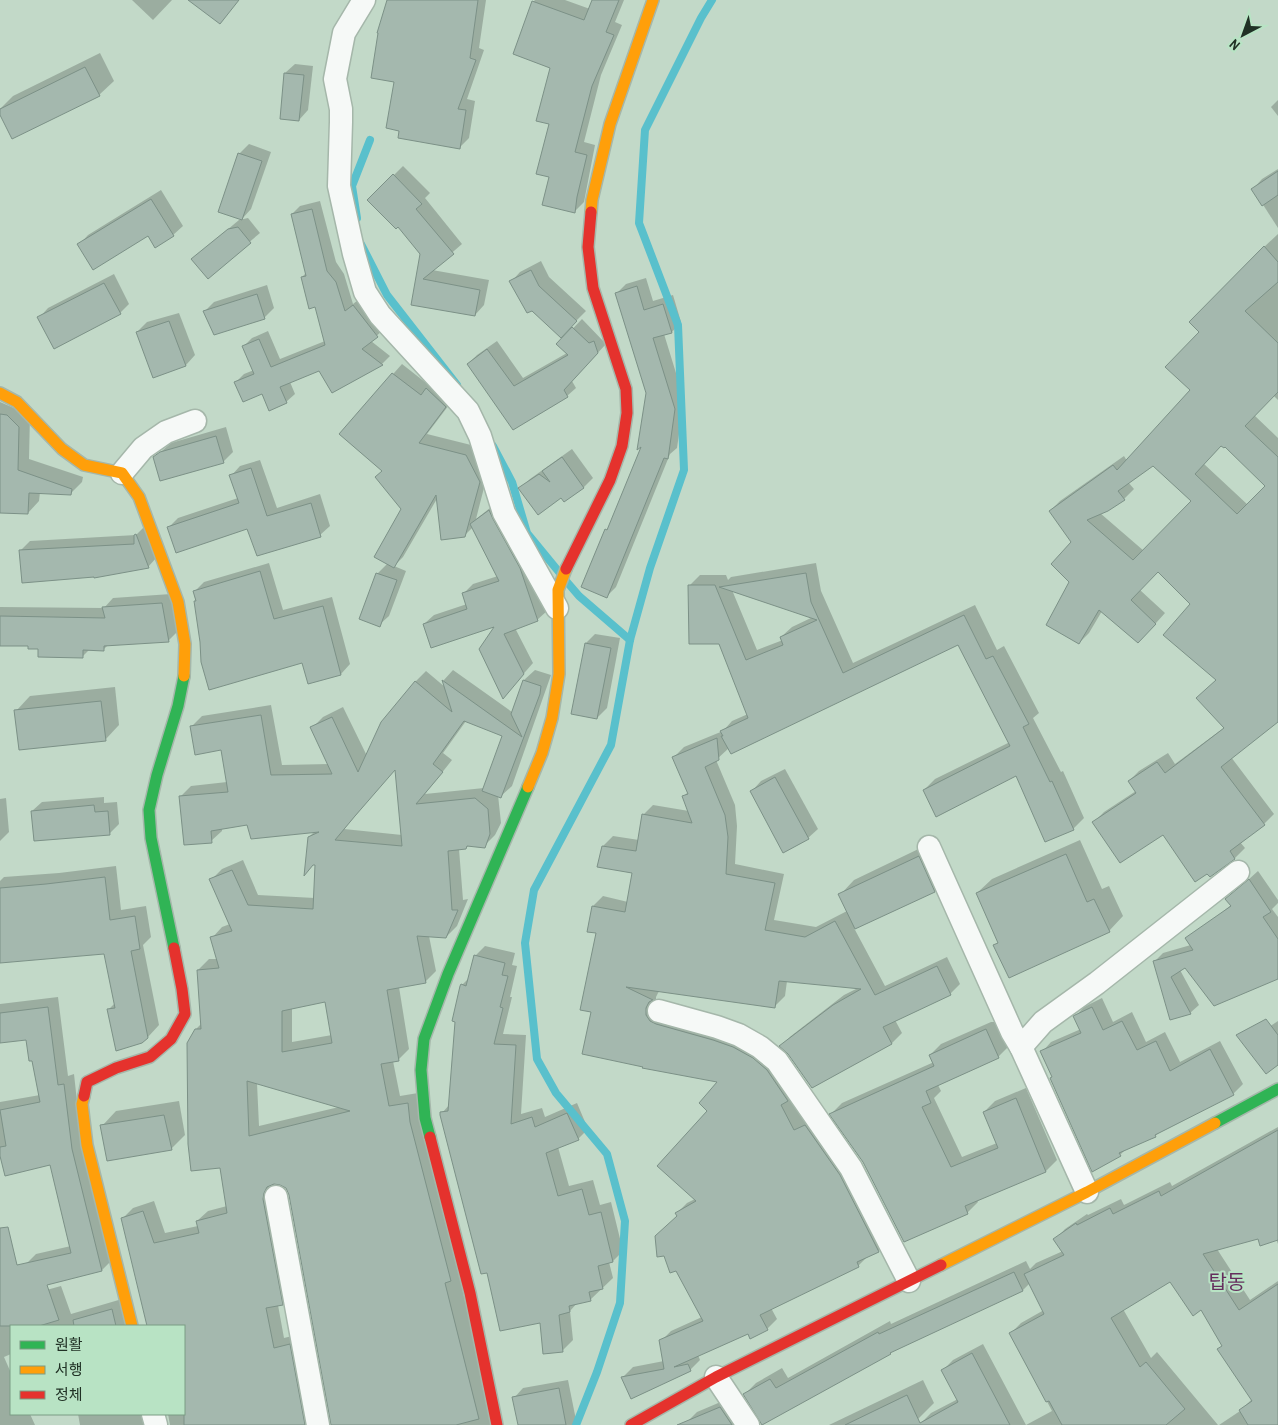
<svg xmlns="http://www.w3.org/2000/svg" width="1278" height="1425" viewBox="0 0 1278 1425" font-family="'Archivo Narrow','Noto Sans KR',sans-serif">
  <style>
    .shadow { fill: #0003; fill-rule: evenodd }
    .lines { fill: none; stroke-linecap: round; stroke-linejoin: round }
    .stream { stroke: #59c0cc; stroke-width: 8 }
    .building { fill: #a4b8ae; stroke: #7c9187; fill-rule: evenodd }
    .street-casing { stroke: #a5b7aa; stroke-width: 25 }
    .fast-casing { stroke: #a5b7aa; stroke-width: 14 }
    .slow-casing { stroke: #a5b7aa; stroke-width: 14 }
    .jam-casing { stroke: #a5b7aa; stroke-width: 14 }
    .street { stroke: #f6f9f7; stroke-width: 22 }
    .fast { stroke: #30b455; stroke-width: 11 }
    .slow { stroke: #ff9f0a; stroke-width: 11 }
    .jam { stroke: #e5322d; stroke-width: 11 }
    .labels { text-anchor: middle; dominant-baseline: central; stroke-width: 4; stroke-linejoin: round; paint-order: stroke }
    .quarter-label { font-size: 20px; fill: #652f5d; stroke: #b8e3c4 }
  </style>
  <rect width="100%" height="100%" fill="#c2d9c8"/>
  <!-- shadow -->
  <g class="shadow">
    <path d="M132,0H172L153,20Z"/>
    <path d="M388,0H486L479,48L484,50L467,99L475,101L469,138L459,148L396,80Z"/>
    <path d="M535,0H565L590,9L594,0H624L615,22L622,25L601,75L584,142L595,145L584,202L575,211L551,176V67L533,2Z"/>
    <path d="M100,53L114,81L99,95L0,112V109L13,96Z"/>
    <path d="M295,64L313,66L308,110L299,120L285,73Z"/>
    <path d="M1278,100V116L1271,107Z"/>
    <path d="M249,144L271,152L251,209L242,219L239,154Z"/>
    <path d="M403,166L430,193L425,198L462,244L432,270L489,280L484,305L475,315L413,304L421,254L398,225L369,200Z"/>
    <path d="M1278,169V228L1253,189L1262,179Z"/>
    <path d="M161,190L183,226L173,235L148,234L79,245L88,235Z"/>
    <path d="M320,201L336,262L344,274L353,304L362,297L385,328L371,341L390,356L382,364L320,369L290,382L295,394L286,402L236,382L244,374L254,370L244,346L252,338L268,331L280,359L325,341L316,306L302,277L306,273L292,214L300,206Z"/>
    <path d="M248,218L260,233L208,277L203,250L239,220Z"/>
    <path d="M1278,234V400L1273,395L1254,415L1278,438V720L1231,757L1274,814L1264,824L1240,842L1245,848L1235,858L1210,876L1164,833L1094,822L1104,812L1136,791L1129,781L1139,771L1168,753L1175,764L1225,727L1217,680L1192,604L1158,570L1140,590L1165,613L1148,632L1102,611L1089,633L1079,643L1071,582L1073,543L1050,511L1060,501L1124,456L1127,461L1192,390L1201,332L1263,248ZM1222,445H1225L1267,486L1248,505L1204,464ZM1153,464L1192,501L1144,551L1100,513L1124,499L1134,489L1128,482Z"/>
    <path d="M541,261L549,277L586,311L561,336L511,282L520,272Z"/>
    <path d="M114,274L129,304L120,313L39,318L48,308Z"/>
    <path d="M646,278L653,301L673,295L681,322L672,332L664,334L684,399L677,448L670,454L616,587L607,596L606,530L611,525L644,444L647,393L616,294L626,284Z"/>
    <path d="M267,285L274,308L264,318L205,311L214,302Z"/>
    <path d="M179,313L195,355L186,365L137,332L147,322Z"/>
    <path d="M582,319L606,344L572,381L576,388L567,396L513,428L468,364L477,355L497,341L523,378L567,353L558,344Z"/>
    <path d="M402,364L430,386L455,397L427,434L475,446L488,472L476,519L499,501L547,611L537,620L515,628L533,663L512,687L497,625L424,624L434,615L467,604L464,593L473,584L498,576L473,527L464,536L438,497L403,557L394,566L406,571L389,616L379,625L361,619L378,573L388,563L403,509L383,471L340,434Z"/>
    <path d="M0,402L30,415L29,459L83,477L82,482L70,494L40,492L39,501L28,513L0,512Z"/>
    <path d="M226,427L233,452L223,462L154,458L171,443Z"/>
    <path d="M572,449L593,478L584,487L569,497L520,489L530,479Z"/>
    <path d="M260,460L277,508L320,494L330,526L320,535L248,527L168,528L178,518L238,498L231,476L240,466Z"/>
    <path d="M145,526L157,557L148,567L20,551L30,541L136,535Z"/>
    <path d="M269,563L283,610L332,597L350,664L341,674L303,661L202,641L194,592L204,582Z"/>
    <path d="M816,563L821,591L853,663L975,605L997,650L1004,646L1039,713L1033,718L1061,772L1063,771L1084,818L1073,829L1017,774L924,790L935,779L1010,742L958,643L729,748L716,760L735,805L737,826L735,864L784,874L774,920L816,927L847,911L840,895L854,880L933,842L948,876L934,891L854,928L885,986L947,957L960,984L950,994L895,1020L902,1033L892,1043L812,1086L789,1053L781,1046L791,1036L844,995L858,988L787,981L785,996L775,1006L660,990L658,993L656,997V1004L744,1037L792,1096L804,1121L815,1116L888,1241L878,1251L869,1255L858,1266L771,1308L777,1319L767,1329L748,1333L698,1355L700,1360L690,1370L623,1377L633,1367L664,1361L661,1341L671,1331L702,1317L677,1213L687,1203L695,1199L708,1111L719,1081L592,1011L597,932L593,906L603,896L628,902L634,872L599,867L603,846L613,836L639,840L643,815L653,805L689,811L684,796L688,792L674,757L684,747L723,731L732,721L748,714L719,643L689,586L700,575H726L728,580L731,577ZM732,590L813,617L792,627L781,637L783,640L757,650Z"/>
    <path d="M171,594L178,631L168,641L108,645L104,649H90L82,657L29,645H0V607L104,608L113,598Z"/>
    <path d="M595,634L620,638L607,708L597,718L586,643Z"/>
    <path d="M453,670L512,712L524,680L535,670L551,675L512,786L501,796L498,795L501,823L495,835L484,846L469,845L466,848L459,849L463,900L468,899L457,926L446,937L429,936L436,971L425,982L399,987L409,1049L398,1060L393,1061L400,1096L418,1093L493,1425H332L290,1194L287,1187L274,1183L293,1293L282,1304L278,1305L284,1338L300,1334L322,1425H170L168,1414H184V1326H148L123,1218L133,1208L154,1201L165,1233L198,1226L197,1221L208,1211L227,1206L196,1029L202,1023L198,970L209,959H218L212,938L222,927L230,924L211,880L222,869L243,860L258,895L315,898L317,864H314L306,873L309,837L315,831L248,824L222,828V831L211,841L180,797L191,786L227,782L222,749L191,727L202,716L271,705L282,765L329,764L312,728L323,717L343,707L367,756L415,682L426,671L445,687L443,681ZM466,721L504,735L484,788L425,794L452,760L443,753ZM396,768L402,835L344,829ZM326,1001L332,1035L292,1042V1008ZM257,1083L339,1107L259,1126Z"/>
    <path d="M115,687L119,725L105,740L16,711L30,696Z"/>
    <path d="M785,769L818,829L808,838L752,791L761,781Z"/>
    <path d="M104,797V803L117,802L119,824L109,834L32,811L42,802Z"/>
    <path d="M6,798L9,832L0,841V799Z"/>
    <path d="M1080,840L1102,889L1109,886L1123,916L1109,931L995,946L999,942L977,893L992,879Z"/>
    <path d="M116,866L121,910L146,906L151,937L143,945L159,1025L148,1037L109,1009L115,1003L105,953L0,961V881L4,877L59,873Z"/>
    <path d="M1258,871L1278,900V903L1272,909L1278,917V977L1213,920L1231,905L1227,899Z"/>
    <path d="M1222,936L1180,970L1199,1005L1190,1013L1171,1018L1154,962L1163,953Z"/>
    <path d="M485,946L515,953L512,965L517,966L510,997H512L503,1034L526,1035L521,1114L542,1108L545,1117L577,1103L588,1129L578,1139L558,1147L569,1186L593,1180L600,1205L611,1202L623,1251L613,1261L609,1262L613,1278L590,1300L578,1302L570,1311L573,1340L562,1351L541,1321L487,1271L442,1113L450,1104L462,985L470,977L475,956Z"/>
    <path d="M58,997L68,1076L74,1074L81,1138L112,1260L102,1270L26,1264L36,1254L71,1246L51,1164L0,1151V1102L40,1095L27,1038L0,1042V1004Z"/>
    <path d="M1102,998L1113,1022L1132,1012L1146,1042L1165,1032L1180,1062L1220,1041L1243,1084L1233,1094L1160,1132L1155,1136L1126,1149L1120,1155L1053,1076L1042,1052L1051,1042L1081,1029L1075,1017L1084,1007Z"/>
    <path d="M1278,1021V1063L1254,1037Z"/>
    <path d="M991,1022H998L1009,1046L998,1057L938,1085L941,1091L934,1098L962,1157L997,1143L984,1112L995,1101L1026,1088L1057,1160L1046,1171L977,1200L978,1202L967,1213L864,1161L831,1114L842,1103L934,1062L930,1055L941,1044Z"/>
    <path d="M179,1101L185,1135L171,1149L102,1126L116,1111Z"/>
    <path d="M1278,1127V1244L1276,1239L1258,1237L1217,1249L1250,1300L1278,1281V1425H1219L1240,1411L1252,1399L1202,1309L1170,1280L1123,1309L1151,1358L1157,1352L1218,1425H921L920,1424L931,1413L958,1399L942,1371L953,1360L983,1344L1026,1425L1052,1411L1011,1333L1021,1323L1044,1310L1030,1283L1023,1290L894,1350L890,1353L762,1424L745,1394L756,1383L782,1368L788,1378L890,1321L891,1324L1026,1261L1030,1269L1036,1263L1063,1251L1055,1240L1065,1229L1087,1214L1088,1215L1121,1199L1124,1205L1170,1182L1172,1186Z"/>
    <path d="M61,1286L71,1314L122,1299L132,1326H11V1354L4,1357L11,1373V1414H30L35,1425H0V1310L10,1300Z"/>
    <path d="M568,1380L576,1420L574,1425H519L514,1398L523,1388Z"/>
    <path d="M923,1380L934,1403L918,1419L905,1425H829Z"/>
    <path d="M730,1398L749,1425H689L687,1422L697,1412Z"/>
    <path d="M78,1414H153L160,1425H80Z"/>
  </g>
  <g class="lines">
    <!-- stream -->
    <g class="stream">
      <path d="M357,218L352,186L370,140"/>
      <path d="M361,244L387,295L457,385"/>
      <path d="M493,446L512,482L527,533L559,572"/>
      <path d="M567,582L579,596L630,640"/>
      <path d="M576,1425L597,1372L620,1303L625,1221L607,1154L556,1093L537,1059L525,943L534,890L611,745L630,640L650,568L684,470L678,325L639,223L645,130L701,18L712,0"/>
    </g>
  </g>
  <!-- building -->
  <g class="building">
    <path d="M188,0H239L220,24Z"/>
    <path d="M387,0H478L470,58L476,60L458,109L466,110L460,149L398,138L399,131L386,128L394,82L371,78L378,33H377Z"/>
    <path d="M592,0H619L606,32L614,35L592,86L575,152L587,155L577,197L575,213L542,205L549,177L536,174L549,124L536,121L550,68L513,54L532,1L584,20Z"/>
    <path d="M85,67L100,96L12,139L0,115V109Z"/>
    <path d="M284,73L304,75L299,121L280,119Z"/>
    <path d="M238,153L262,161L242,220L218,212Z"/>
    <path d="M1278,171V195L1262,206L1251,189Z"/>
    <path d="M393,174L422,204L416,209L454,254L423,279L480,290L475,316L411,305L420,254L398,227L396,229L367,200Z"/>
    <path d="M151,199L174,236L155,248L148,236L93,270L77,244Z"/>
    <path d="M312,209L327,271L336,282L345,311L353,305L378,337L362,349L383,365L332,393L319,371L280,387L287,403L269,411L262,394L243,402L234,382L254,374L242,346L259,339L271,367L325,345L315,307L309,309L301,277L306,276L291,214Z"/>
    <path d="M238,227L251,243L208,279L191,259L228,229Z"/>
    <path d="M1264,246L1278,262V282L1245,311L1278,343V392L1245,426L1278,457V722L1221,767L1265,825L1230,851L1235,859L1210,877L1207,874L1195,882L1163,835L1120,863L1092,822L1136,793L1128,781L1157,762L1165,773L1224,728L1196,698L1216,680L1163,635L1190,604L1158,572L1131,600L1156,624L1138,643L1099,610L1079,644L1046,625L1069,582L1051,564L1071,542L1049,511L1113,465L1117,470L1190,390L1165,367L1199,332L1189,322ZM1221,446L1224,448L1225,447L1265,486L1237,514L1195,474ZM1153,466L1191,501L1133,560L1087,520L1108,511L1125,500L1118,491Z"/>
    <path d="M531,270L539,286L577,321L561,338L532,311L527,313L509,281Z"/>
    <path d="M104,283L121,314L54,349L37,317Z"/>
    <path d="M637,286L644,310L663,304L672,333L653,338L675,409L668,459L664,458L607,598L581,587L605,529L607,530L641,447L637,450L646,393L615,293Z"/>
    <path d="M257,294L265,319L214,335L203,311Z"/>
    <path d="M169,321L186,366L153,378L136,332Z"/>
    <path d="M572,327L589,343L594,341L598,353L564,390L568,397L513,430L467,364L487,349L514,386L568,355L556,344Z"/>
    <path d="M392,373L421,395L426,388L446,407L419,443L466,455L480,482L465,537L441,540L436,495L394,568L374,557L401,509L375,477L382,471L339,434Z"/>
    <path d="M0,414L7,415L19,427L18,470L72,489L71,495L29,493L28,514L0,513Z"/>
    <path d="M216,436L224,463L160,481L153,457L160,452Z"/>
    <path d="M562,457L584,488L564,502L561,498L538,515L518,488L539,474L550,482L542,471Z"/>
    <path d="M251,468L267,516L311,503L321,537L257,556L247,529L176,553L167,527L239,503L229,475Z"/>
    <path d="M489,510L493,519L520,568L538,621L504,634L524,674L503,699L479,649L494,627L431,648L423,624L467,609L462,593L499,581L470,524Z"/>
    <path d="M136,534L149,568L94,578V577L22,583L19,550L134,544V535Z"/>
    <path d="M260,571L274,619L323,606L341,675L308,684L302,663L209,690L201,662L200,642L194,601H196L193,591Z"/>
    <path d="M376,573L397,580L380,627L359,619Z"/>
    <path d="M806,573L811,602L843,673L964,615L986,659L993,656L1029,724L1023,727L1050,782L1052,781L1074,830L1045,842L1016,776L936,817L923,790L1010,746L958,645L731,754L721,736H723L720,731L748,718L719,644H689L688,585H715L746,660L783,645L780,637L817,620L719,587Z"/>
    <path d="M162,603L169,642L104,646V651L83,650V658L38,657V649H28V646H0V616L105,618L102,607Z"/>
    <path d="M585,643L611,648L597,719L571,714Z"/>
    <path d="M442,680L522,737L511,714L523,680L541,686L540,694L501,798L482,791L502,736L464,721L433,764L443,772L416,804L475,798L488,809L490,834L485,848L467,846L466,849L448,851L452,910H458L446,938L417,936L426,983L387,990L399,1061L381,1064L389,1106L408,1103L410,1122L451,1281L445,1283L479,1419L456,1425H331L289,1195L286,1188L280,1185L274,1184L267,1187L264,1193L263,1199L283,1305L266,1308L274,1348L290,1344L305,1425H184V1326H147L121,1218L143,1211L154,1243L199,1233L196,1221L227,1213L220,1168L191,1171L188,1144L187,1043L195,1029H201L197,970L219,968L210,937L232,931L209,879L232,870L248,905L313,909L315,865H313L304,876L308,837L319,832L251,839L247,825L211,831L212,843L184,845L179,796L228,792L221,750L195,755L190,726L261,715L271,775L332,774L310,727L332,717L358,772L381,722L415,681L452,712ZM395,770L402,846L335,840L355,816ZM325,1002L332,1043L282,1052V1011ZM247,1081L350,1111L249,1136Z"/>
    <path d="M101,701L106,741L19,750L14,710Z"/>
    <path d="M717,738L719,760L705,767L725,815L728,837L726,874L775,883L765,930L805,937L835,921L875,995L937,966L951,995L883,1027L892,1044L812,1088L788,1054L779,1046L833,1005L861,989L779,981L775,1008L626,987L653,1000L649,1002L646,1008V1015L650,1021L656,1024L713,1040L733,1047L753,1058L767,1070L788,1101L781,1105L794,1130L805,1125L840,1175L879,1252L857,1262L859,1267L760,1315L768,1330L750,1339L748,1334L674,1367L688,1364L691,1371L631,1399L621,1377L664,1369L659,1340L703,1321L676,1271L670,1273L664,1256L657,1257L655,1236L677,1216L675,1213L696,1201L657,1166L707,1111L699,1103L717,1082L642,1068L643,1067L582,1054L591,1012L580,1010L596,933L587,932L592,906L625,912L632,873L597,867L602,846L636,851L642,814L692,823L682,796L688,794L672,757Z"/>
    <path d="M775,777L809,839L783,853L750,791Z"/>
    <path d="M94,805L95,812L108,811L110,835L34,841L31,811Z"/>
    <path d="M1066,854L1087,902L1094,899L1110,932L1009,978L993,945L998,943L976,893Z"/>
    <path d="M919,856L935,892L855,929L838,894Z"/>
    <path d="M105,877L110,920L135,916L140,949L131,951L148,1038L142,1043L116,1051L107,1009L115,1008L104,954L0,963V888L46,884Z"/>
    <path d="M1249,879L1271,912L1263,917L1278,939V979L1214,1006L1185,968L1171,977L1191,1014L1170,1020L1153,961L1193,950L1185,938L1231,906L1225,899Z"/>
    <path d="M474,955L505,963L502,975L508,976L500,1007L503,1008L494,1044L516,1045L511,1124L532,1117L535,1127L567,1113L579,1140L546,1153L558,1196L582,1189L589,1215L601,1212L613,1262L598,1266L603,1289L589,1292L591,1301L569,1306L570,1312L559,1315L563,1352L543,1354L540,1323L500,1331L487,1273L481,1274L440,1115V1112L448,1111L455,1022L452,1021L460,986L461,984L466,986Z"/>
    <path d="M48,1007L58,1085L64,1084L72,1149L102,1271L47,1285L59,1320L39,1326H0V1228L8,1227L17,1265L71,1253L50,1165L5,1176L0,1156V1147L6,1146L0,1110L40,1102L32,1061H29L26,1040L0,1043V1013Z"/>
    <path d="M1092,1007L1103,1030L1122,1021L1137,1050L1156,1041L1170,1071L1210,1049L1234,1095L1155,1135L1156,1137L1151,1139L1119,1153L1121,1156L1092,1172L1050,1078L1052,1077L1040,1051L1081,1033L1073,1016Z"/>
    <path d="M1266,1019L1278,1035V1065L1266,1074L1236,1035Z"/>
    <path d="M986,1029L999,1058L926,1091L931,1103L922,1107L951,1167L998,1148L983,1112L1016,1098L1046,1172L965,1206L968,1214L904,1242L863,1162L829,1114L934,1066L929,1055Z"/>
    <path d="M164,1115L172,1150L107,1161L100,1125Z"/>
    <path d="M1278,1130V1240L1260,1246L1258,1239L1203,1254L1239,1310L1278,1284V1425H1248L1239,1410L1252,1401L1217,1349L1222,1346L1201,1310L1193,1316L1170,1282L1111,1318L1140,1367L1146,1362L1185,1409L1166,1425H1062L1049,1401L1046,1402L1009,1333L1044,1314L1024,1274L1064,1255L1053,1239L1076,1223L1077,1225L1110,1208L1113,1214L1159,1191L1161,1196Z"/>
    <path d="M1014,1272L1023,1291L890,1353L891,1354L762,1425L743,1394L770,1379L776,1388L878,1332L879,1334Z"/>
    <path d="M112,1309L116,1326H74L73,1320Z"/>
    <path d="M972,1353L1010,1425H845L907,1395L920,1423L958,1402L941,1370Z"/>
    <path d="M559,1388L566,1425H518L512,1397Z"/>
    <path d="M720,1407L732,1425H677Z"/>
  </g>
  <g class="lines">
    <!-- street casing -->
    <g class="street-casing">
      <g id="street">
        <path d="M364,0L344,33L335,79L341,109V122L339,186L354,254L365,292L380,315L468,411L480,436L504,513L557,608"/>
        <path d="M122,473L143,448L166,432L195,421"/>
        <path d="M929,847L1012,1032L1021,1047L1087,1192"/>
        <path d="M659,1011L717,1027L739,1035L760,1047L777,1061L851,1168L909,1281"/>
        <path d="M1021,1047L1043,1022L1097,983L1238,872"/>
        <path d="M276,1197L318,1425"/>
        <path d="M716,1377L748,1425"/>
        <path d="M153,1414L156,1425"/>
      </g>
    </g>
    <!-- fast casing -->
    <g class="fast-casing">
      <g id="fast">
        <path d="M174,948L151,838L149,810L157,775L178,706L184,676"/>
        <path d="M1215,1123L1278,1089"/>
        <path d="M430,1137L425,1118L421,1070L424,1039L448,974L528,787"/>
      </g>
    </g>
    <!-- slow casing -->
    <g class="slow-casing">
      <g id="slow">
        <path d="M591,212L592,200L610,124L653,0"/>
        <path d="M0,393L17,402L62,449L84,465L122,473L139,497L178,602L185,644L184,676"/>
        <path d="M528,787L542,753L552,718L559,674L558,590L566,569"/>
        <path d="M84,1096L82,1104L87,1145L132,1326"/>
        <path d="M941,1265L1087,1192L1215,1123"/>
      </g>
    </g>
    <!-- jam casing -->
    <g class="jam-casing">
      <g id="jam">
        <path d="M566,569L610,480L622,446L627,413L626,389L593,288L588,247L591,212"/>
        <path d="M84,1096L87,1082L116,1068L150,1057L171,1039L185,1014L182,989L174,948"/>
        <path d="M430,1137L470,1293L497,1425"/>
        <path d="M631,1425L716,1377L941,1265"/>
      </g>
    </g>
    <!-- street -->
    <use href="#street" class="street"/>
    <!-- fast -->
    <use href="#fast" class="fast"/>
    <!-- slow -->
    <use href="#slow" class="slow"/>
    <!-- jam -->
    <use href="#jam" class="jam"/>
  </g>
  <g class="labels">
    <!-- quarter labels -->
    <g class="quarter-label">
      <text x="1227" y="1281">탑동</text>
    </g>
  </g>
  <!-- legend -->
  <rect x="10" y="1325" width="175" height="90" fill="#b8e3c4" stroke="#7b9c84"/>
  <rect x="20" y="1341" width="25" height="8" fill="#30b455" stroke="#7b9c84"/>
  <text x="55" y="1350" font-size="15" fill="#203125">원활</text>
  <rect x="20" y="1366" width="25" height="8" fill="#ff9f0a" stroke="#7b9c84"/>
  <text x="55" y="1375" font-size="15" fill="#203125">서행</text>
  <rect x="20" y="1391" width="25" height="8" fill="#e5322d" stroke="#7b9c84"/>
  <text x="55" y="1400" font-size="15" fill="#203125">정체</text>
  <!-- north arrow -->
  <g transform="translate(1243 35) rotate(221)" stroke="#b8e3c4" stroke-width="4" paint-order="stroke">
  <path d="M0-4L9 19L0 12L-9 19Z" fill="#203125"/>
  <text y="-8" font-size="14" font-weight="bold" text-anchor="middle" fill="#203125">N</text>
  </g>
</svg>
